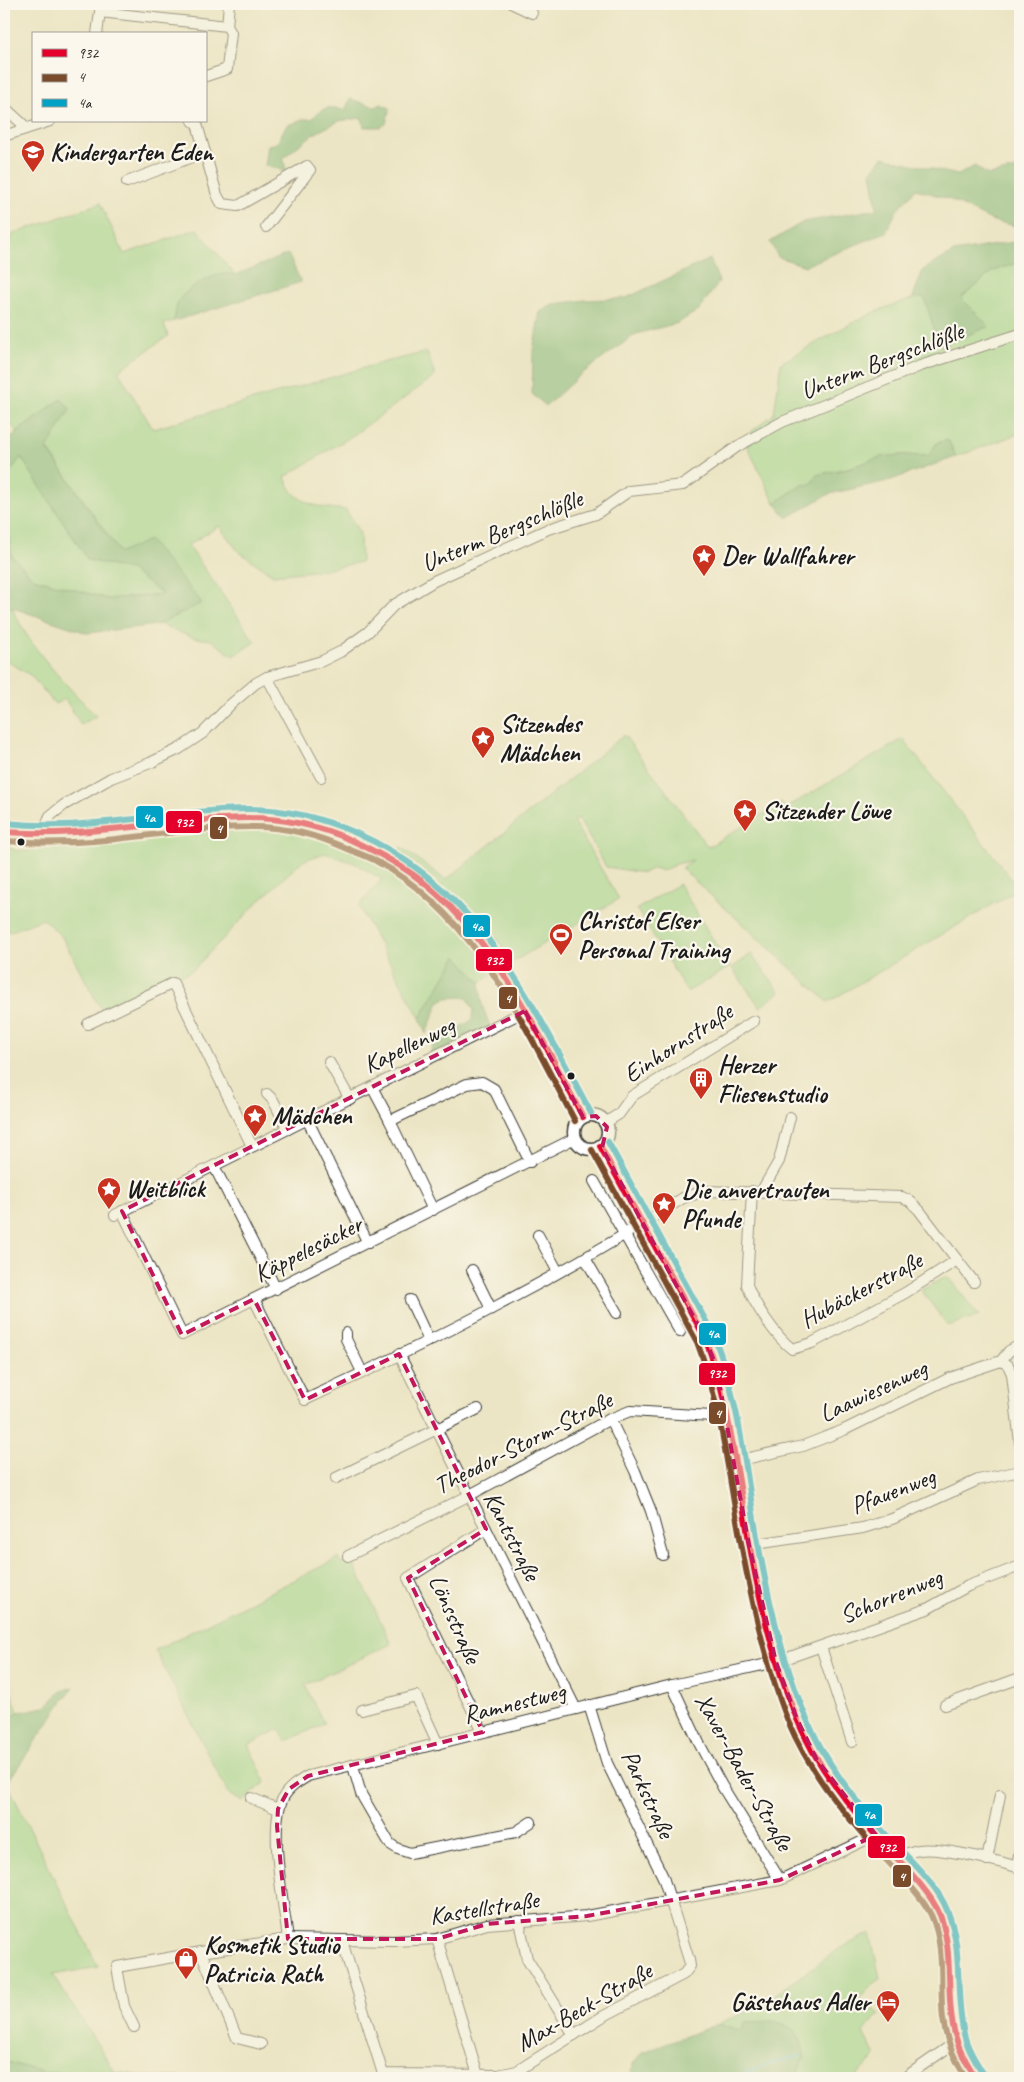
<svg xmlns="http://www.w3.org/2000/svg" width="1024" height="2082" viewBox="0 0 1024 2082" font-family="Caveat,sans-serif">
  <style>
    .green { fill: #95d489; stroke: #587852 }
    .forest { fill: #78b675; stroke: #4a6948 }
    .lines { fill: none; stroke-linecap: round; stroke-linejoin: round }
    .stream { stroke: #58bad6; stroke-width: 2.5 }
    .minor-casing { stroke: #3b3a35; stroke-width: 12 }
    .major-casing { stroke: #3b3a35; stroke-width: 15 }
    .minor { stroke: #fff; stroke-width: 10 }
    .major { stroke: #fff; stroke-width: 12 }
    .bus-1-casing { stroke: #fbf7ec; stroke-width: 10 }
    .bus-2-casing { stroke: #fbf7ec; stroke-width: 10 }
    .bus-3-casing { stroke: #fbf7ec; stroke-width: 10 }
    .bus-1 { stroke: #e4002b; stroke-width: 6 }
    .bus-2 { stroke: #7a4b2a; stroke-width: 6 }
    .bus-3 { stroke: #01a2c5; stroke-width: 6 }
    .marked { fill: none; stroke: #c2185b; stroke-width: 4; stroke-dasharray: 10 6; stroke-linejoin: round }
    .bus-dot { fill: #1c1c1c; stroke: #fbf7ec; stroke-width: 2 }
    .labels { text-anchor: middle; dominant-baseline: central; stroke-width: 4.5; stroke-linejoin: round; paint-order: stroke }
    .poi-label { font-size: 25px; font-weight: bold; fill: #1c1c1c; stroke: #fbf7ec; text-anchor: start }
    .street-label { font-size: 25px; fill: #1c1c1c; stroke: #fbf7ec }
    .line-badge { stroke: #fbf7ec; stroke-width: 2 }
    .badge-label { font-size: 14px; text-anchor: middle; font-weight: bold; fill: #fff }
  </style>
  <rect width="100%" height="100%" fill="#fbf7ec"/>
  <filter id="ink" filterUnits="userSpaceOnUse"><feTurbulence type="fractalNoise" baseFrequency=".02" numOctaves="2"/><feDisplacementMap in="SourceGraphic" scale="10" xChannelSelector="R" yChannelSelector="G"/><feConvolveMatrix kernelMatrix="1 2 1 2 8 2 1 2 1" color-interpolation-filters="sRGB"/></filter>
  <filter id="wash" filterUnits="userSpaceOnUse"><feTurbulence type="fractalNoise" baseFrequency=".0096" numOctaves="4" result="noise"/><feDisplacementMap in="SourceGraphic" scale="20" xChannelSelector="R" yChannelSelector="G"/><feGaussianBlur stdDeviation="1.12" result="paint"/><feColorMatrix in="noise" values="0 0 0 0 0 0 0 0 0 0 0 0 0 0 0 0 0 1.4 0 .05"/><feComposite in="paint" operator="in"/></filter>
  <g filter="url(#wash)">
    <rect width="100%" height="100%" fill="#ece5c5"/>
    <!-- green -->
    <g class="green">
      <path d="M100,203L124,254L197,229L235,275L178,303L174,321L164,324L168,336L118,371L153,429L381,363L427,352L435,376L355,434L285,477C295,506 319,507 346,510L360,534L361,562L323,570L273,575L238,551L219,526L188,545L255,642L233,656L211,640L194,638L159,624L201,603L120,553L47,448L70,409L61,399L17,432L4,416V255L13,234Z"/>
      <path d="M1020,262V332L1012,335L1017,351L1020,350V433L956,457L949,441L937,443L928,456L901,455L817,475L811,484L794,490L775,503L743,438L774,414L781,363C826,338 872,307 924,296L940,346L989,326L961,298L993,271Z"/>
      <path d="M21,457L88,560L130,570L164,594L108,599L33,578L12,556L4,509V480Z"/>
      <path d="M4,605L12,608C30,649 66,684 96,716L81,725L65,699L55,704L30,675L7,661L4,657Z"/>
      <path d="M624,735L708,847L781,803L786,808L903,739L1019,889L828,1002L681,868L693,860L677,864L662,871L654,868L643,873L606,867L578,818L573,821L619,899L511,963L488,923L511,965L508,967C478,922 445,882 399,852L401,847L446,880Z"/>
      <path d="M224,827C253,827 284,826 312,833C353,842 410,871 438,901C459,923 478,949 494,974L480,982L457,956L420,1018L359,906L382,879L354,863L325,853L302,861L256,904L193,970L103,1013L62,937L43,919L9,932L7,924L4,923V848L7,846L17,851L30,850L67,840L133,836Z"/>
      <path d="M679,884L730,967L687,992L637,909Z"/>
      <path d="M751,954L780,992L760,1007L732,968Z"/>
      <path d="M947,1276L979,1316L948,1326L921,1290Z"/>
      <path d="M338,1558L341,1563L351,1558L391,1644L305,1685L324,1724L286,1741L279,1729L248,1745L266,1782L242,1802L228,1793L155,1650Z"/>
      <path d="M10,1688L18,1712L4,1724V1689Z"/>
      <path d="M7,1783L98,1967L53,1975L115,2072L45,2073L4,2061V1790Z"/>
      <path d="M870,1933L880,1978L859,1999L879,2014L863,2033L876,2056L855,2078H788L798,2072L740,2030L718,2024L759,2006L839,1949Z"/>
    </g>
    <!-- forest -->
    <g class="forest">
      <path d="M350,99L376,107L381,104L390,108L386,124L380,127H364L362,118L339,121L312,135L283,158L287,173L276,168L265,166L268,145L277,143L286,126L303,119H312C322,107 330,105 345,111Z"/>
      <path d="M883,157L958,175L975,166L988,175L1016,169L1020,171V227L993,221L949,199L916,189L897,210L886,232L805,266L778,257L770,242L803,222L877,209L871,172Z"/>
      <path d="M1020,236V262L993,271L961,298L989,326L940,347L924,297L912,299L923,270L954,252L1013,242Z"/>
      <path d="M288,254L301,282L174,321C175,315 176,307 178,302C186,287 219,269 235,275Z"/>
      <path d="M710,259L719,282L699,310L678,323L636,334L579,376L546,406L532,394L533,350L540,312L555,304L585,300L626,298Z"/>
      <path d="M61,399L70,409L47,449L120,553L149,540L202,603L157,625L87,633L4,605V509L12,556L33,578L108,599L163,594L130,570L88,560L21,457L4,480V442Z"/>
      <path d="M948,440L956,457L888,481L829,494L787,518L775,503L802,485L811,484L817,475L846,469L880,457L901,455L928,456L937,443Z"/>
      <path d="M457,956L480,982L482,1005L490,1026L428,1058L434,1042L472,1020L474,1010L467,997L446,998L439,1002L426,1034L420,1018Z"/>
      <path d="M74,1687L65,1698L7,1783L4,1790V1724L18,1712L45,1707L61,1691Z"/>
      <path d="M774,2021C798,2028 800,2034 805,2058L798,2072L788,2078H638L632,2072L633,2064L642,2052L718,2024L740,2030L745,2022Z"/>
      <path d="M4,2061L45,2073L115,2072L146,2076L182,2077L186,2078H4Z"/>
    </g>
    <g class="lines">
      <!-- stream -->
      <path class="stream" d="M736,2078C751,2067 781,2061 800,2056"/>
    </g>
  </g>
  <g filter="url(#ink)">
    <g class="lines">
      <!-- minor casing -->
      <g class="minor-casing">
        <g id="minor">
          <path d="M513,4L532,13"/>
          <path d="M100,12L227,26"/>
          <path d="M97,34L101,4"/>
          <path d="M206,76L227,69L231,33L227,26L229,4"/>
          <path d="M4,107L27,128"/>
          <path d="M193,121L197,124L217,195L222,204L238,206L307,166L310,170L266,227"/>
          <path d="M4,136L50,121"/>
          <path d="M127,182L205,152"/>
          <path d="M267,677L321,777"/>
          <path d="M42,834L50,816L64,805L111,778L150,763L179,749L203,733L230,705L256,683L267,677L322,661L340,652L368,632L394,605L434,581L548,529L596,514L629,491L683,485L738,446L782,422L920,366L1020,334"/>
          <path d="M4,844L11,832"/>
          <path d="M88,1024L173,983L252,1146"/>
          <path d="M329,1062L350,1099"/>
          <path d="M372,1087L390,1121"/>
          <path d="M267,1094L273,1100L288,1129"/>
          <path d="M307,1119L368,1243"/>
          <path d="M605,1123L619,1114L632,1096L754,1021"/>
          <path d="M214,1166L276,1289"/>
          <path d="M594,1181L680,1332"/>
          <path d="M752,1191L747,1285C754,1304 776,1337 792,1349L812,1343L905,1293L957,1260"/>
          <path d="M761,1192L779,1161L790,1117"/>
          <path d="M433,1210L390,1121L467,1084L482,1082L494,1089L530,1162"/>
          <path d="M122,1211L182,1335L575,1138"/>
          <path d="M115,1215L525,1011"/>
          <path d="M538,1235L558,1272"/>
          <path d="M585,1258L617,1313"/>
          <path d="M472,1270L491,1309"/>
          <path d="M254,1299L305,1400C434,1340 563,1276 683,1198L705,1191L902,1197L910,1201L919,1210L974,1282"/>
          <path d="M410,1300L429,1341"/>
          <path d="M346,1333V1339L362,1372"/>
          <path d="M399,1354L576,1709"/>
          <path d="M1001,1361L1008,1365L1012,1374L1020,1443"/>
          <path d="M610,1419L635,1471L651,1511L663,1555"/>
          <path d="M736,1461L803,1446L844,1430L950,1378L1001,1361L1009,1351L1020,1345"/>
          <path d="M336,1478L478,1409"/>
          <path d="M749,1545L863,1528L892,1519L978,1480L1020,1471"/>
          <path d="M348,1556L468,1496L610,1419L630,1411L728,1417"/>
          <path d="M821,1647L852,1742"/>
          <path d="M672,1685L699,1743L722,1786L780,1880"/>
          <path d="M945,1705L1020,1678"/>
          <path d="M362,1710L416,1696L438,1744"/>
          <path d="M483,1732L408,1578L486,1529"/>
          <path d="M353,1766L361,1794L390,1844L398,1849L410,1853L516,1832L531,1822"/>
          <path d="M251,1798L278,1809"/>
          <path d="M898,1859C905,1854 911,1851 919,1850C941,1847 999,1861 1020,1868"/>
          <path d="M987,1860L1000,1795"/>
          <path d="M1017,1867L1020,1849"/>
          <path d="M519,1921L527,1959L574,2035"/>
          <path d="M288,1939C284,1905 268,1827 283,1798C288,1788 298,1782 308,1776L672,1685L776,1662L927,1609L968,1586L1020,1566"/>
          <path d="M437,1939L478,2075"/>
          <path d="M342,1941L383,2074L498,2075L517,2071L602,2017L684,1974L690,1966L689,1960L663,1877L607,1763L589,1705"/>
          <path d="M201,1952L237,2038L261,2044"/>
          <path d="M134,2027L124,2006L117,1967L201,1952L288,1939L394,1941L437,1939L487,1924L587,1916L780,1880L876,1835"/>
          <path d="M904,2078L956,2042"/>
        </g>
      </g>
      <!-- major casing -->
      <g class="major-casing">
        <g id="major">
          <path d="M4,832C84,842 168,819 249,818C278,818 306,824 334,833C467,877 521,1003 583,1117"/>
          <circle cx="591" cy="1132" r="17"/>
          <path d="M600,1146L705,1338C728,1392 735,1453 744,1511C749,1544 756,1575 764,1607C773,1645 782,1683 797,1719C811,1753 831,1784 855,1812C875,1836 897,1858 917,1882C925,1892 935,1902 940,1915C964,1971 933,2023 976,2078"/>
        </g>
      </g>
      <!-- minor -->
      <use href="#minor" class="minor"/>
      <!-- major -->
      <use href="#major" class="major"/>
      <!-- bus-1 casing -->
      <g class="bus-1-casing">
        <g id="bus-1">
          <path d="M4,832C88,838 166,819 248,818C284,818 319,826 351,840C375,851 398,863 419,879C494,936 540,1036 583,1117"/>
          <path d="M600,1146L705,1338C728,1398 735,1460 746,1523C756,1586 773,1661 797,1719C816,1765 846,1803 879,1839C897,1859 930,1890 940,1915C955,1955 944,1998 956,2038C960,2053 968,2065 976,2078"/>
        </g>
      </g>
      <!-- bus-2 casing -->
      <g class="bus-2-casing">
        <g id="bus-2">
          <path d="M4,841C34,843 64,843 94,841C146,837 197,827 249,827C283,826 317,835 348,849C357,853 367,856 376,861C475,913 525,1027 575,1121"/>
          <path d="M592,1150L697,1342C720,1401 727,1464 738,1526C749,1590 764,1661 788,1721C808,1769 840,1809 874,1847C892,1867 919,1891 931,1915C946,1948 939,1984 943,2019C946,2041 954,2059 966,2078"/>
        </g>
      </g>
      <!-- bus-3 casing -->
      <g class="bus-3-casing">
        <g id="bus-3">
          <path d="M5,823C35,826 65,826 95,823C147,819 198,809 249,809C286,809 322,818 356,833C479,887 531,1001 591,1113"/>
          <path d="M608,1142L713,1334C737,1393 744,1456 754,1519C764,1581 781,1657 805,1715C824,1762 855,1800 889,1838C908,1858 937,1884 947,1910C964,1950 954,1992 964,2034C967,2048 975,2061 983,2073"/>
        </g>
      </g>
      <!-- bus-1 -->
      <use href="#bus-1" class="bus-1"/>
      <!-- bus-2 -->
      <use href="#bus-2" class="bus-2"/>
      <!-- bus-3 -->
      <use href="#bus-3" class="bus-3"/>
    </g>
  </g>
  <!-- marked area -->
  <path d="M0 0H1024V2082H0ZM525,1011L583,1117L596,1116L607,1127L602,1148L705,1338L716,1366L749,1545L776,1662L797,1719L817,1760L876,1835L780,1880L587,1916L487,1924L437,1939H288L277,1826L278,1809L289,1789L308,1776L483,1732L408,1578L486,1529L399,1354L305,1400L254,1299L182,1335L122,1211Z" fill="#ece5c5" fill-opacity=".55" fill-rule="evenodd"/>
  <path class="marked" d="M525,1011L583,1117L596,1116L607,1127L602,1148L705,1338L716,1366L749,1545L776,1662L797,1719L817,1760L876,1835L780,1880L587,1916L487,1924L437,1939H288L277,1826L278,1809L289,1789L308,1776L483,1732L408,1578L486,1529L399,1354L305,1400L254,1299L182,1335L122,1211Z"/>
  <!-- icons -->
  <defs>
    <g id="school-pin" transform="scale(1.25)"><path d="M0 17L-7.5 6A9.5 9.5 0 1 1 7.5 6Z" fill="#c8321e" stroke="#fbf7ec"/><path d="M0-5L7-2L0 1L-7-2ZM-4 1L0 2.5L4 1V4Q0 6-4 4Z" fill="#fff"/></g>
    <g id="sight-pin" transform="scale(1.25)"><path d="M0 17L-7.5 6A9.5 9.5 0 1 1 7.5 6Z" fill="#c8321e" stroke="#fbf7ec"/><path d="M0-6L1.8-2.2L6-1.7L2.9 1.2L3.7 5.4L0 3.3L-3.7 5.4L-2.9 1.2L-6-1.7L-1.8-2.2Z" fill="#fff"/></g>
    <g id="stadium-pin" transform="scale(1.25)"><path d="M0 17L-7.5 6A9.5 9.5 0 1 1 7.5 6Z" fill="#c8321e" stroke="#fbf7ec"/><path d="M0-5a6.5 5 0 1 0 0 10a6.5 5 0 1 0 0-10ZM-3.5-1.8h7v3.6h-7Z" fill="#fff"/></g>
    <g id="building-pin" transform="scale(1.25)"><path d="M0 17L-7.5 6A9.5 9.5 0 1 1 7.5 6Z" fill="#c8321e" stroke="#fbf7ec"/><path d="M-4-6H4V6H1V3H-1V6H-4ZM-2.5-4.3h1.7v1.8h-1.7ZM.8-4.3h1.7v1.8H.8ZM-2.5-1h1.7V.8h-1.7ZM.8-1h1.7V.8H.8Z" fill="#fff"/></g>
    <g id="shop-pin" transform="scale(1.25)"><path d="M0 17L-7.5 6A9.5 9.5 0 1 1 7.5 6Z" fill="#c8321e" stroke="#fbf7ec"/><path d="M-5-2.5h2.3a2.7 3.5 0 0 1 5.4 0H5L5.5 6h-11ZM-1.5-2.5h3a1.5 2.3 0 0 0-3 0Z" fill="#fff"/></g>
    <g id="hotel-pin" transform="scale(1.25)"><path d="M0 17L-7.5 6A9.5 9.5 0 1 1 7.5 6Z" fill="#c8321e" stroke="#fbf7ec"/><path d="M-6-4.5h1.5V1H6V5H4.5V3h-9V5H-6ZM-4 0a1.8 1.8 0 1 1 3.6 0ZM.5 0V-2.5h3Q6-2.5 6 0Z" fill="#fff"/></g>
  </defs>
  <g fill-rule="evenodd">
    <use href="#school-pin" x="33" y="152"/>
    <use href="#sight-pin" x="704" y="556"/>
    <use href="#sight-pin" x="483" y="738"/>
    <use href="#sight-pin" x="745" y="811"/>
    <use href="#stadium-pin" x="561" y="935"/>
    <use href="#building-pin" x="701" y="1079"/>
    <use href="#sight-pin" x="255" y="1116"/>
    <use href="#sight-pin" x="109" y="1189"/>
    <use href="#sight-pin" x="664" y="1204"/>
    <use href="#shop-pin" x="186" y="1959"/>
    <use href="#hotel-pin" x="888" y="2002"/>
  </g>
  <!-- markers -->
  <g class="bus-dot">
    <circle cx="21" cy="842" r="4.5"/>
    <circle cx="571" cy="1076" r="4.5"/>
  </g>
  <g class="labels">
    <!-- poi labels -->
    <g class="poi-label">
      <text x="50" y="152">Kindergarten Eden</text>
      <text x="722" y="556">Der Wallfahrer</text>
      <text x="500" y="724">Sitzendes<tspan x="500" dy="29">Mädchen</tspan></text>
      <text x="762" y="811">Sitzender Löwe</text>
      <text x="578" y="921">Christof Elser<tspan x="578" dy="29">Personal Training</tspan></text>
      <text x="718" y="1065">Herzer<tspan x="718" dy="29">Fliesenstudio</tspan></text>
      <text x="272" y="1116">Mädchen</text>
      <text x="126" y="1189">Weitblick</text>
      <text x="682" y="1190">Die anvertrauten<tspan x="682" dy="29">Pfunde</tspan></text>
      <text x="204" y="1945">Kosmetik Studio<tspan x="204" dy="29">Patricia Rath</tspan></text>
      <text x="870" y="2002" text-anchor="end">Gästehaus Adler</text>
    </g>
    <!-- street labels -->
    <g class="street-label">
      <text transform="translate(882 361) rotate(-21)">Unterm Bergschlößle</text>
      <text transform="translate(502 531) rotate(-23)">Unterm Bergschlößle</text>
      <text transform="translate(678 1043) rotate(-33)">Einhornstraße</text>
      <text transform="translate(409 1045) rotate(-26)">Kapellenweg</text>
      <text transform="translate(308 1249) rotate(-27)">Käppelesäcker</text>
      <text transform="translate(861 1290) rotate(-28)">Hubäckerstraße</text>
      <text transform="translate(873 1391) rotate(-25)">Laawiesenweg</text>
      <text transform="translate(523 1443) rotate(-27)">Theodor-Storm-Straße</text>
      <text transform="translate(893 1491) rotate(-21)">Pfauenweg</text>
      <text transform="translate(512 1536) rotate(63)">Kantstraße</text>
      <text transform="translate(891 1596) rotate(-22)">Schorrenweg</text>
      <text transform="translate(455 1619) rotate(66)">Lönsstraße</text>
      <text transform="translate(514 1703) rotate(-14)">Ramnestweg</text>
      <text transform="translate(744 1772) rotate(61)">Xaver-Bader-Straße</text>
      <text transform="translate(648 1794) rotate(65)">Parkstraße</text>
      <text transform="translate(484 1908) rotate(-9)">Kastellstraße</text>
      <text transform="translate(584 2007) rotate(-30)">Max-Beck-Straße</text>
    </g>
  </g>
  <g class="line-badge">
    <rect x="135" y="805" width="29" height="24" rx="5" fill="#01a2c5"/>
    <rect x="165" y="810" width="38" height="24" rx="5" fill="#e4002b"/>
    <rect x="209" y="816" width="19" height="24" rx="5" fill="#7a4b2a"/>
    <rect x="462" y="914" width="29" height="24" rx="5" fill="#01a2c5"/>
    <rect x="475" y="948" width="38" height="24" rx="5" fill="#e4002b"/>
    <rect x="498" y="986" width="20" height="24" rx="5" fill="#7a4b2a"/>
    <rect x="698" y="1322" width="29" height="24" rx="5" fill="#01a2c5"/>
    <rect x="698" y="1362" width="38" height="24" rx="5" fill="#e4002b"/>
    <rect x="708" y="1401" width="19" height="24" rx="5" fill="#7a4b2a"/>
    <rect x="854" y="1803" width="29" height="24" rx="5" fill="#01a2c5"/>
    <rect x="867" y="1835" width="39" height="24" rx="5" fill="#e4002b"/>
    <rect x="892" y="1864" width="20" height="24" rx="5" fill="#7a4b2a"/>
  </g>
  <g class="badge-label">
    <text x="149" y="822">4a</text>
    <text x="184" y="827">932</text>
    <text x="219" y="833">4</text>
    <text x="477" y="931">4a</text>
    <text x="494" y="965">932</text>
    <text x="508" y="1003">4</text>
    <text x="713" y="1338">4a</text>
    <text x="717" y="1378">932</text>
    <text x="718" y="1418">4</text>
    <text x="869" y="1819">4a</text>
    <text x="887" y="1852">932</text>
    <text x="902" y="1881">4</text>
  </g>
  <!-- margin -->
  <rect width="1024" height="2082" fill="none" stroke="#fbf7ec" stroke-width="20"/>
  <!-- legend -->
  <rect x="32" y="32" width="175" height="90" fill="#fbf7ec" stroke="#a29f99"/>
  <rect x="42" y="49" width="25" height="8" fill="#e4002b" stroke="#a29f99"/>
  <text x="78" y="58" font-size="15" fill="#1c1c1c">932</text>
  <rect x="42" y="74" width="25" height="8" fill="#7a4b2a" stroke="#a29f99"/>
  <text x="78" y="82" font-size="15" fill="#1c1c1c">4</text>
  <rect x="42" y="99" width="25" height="8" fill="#01a2c5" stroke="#a29f99"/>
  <text x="78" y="108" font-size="15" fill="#1c1c1c">4a</text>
</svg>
